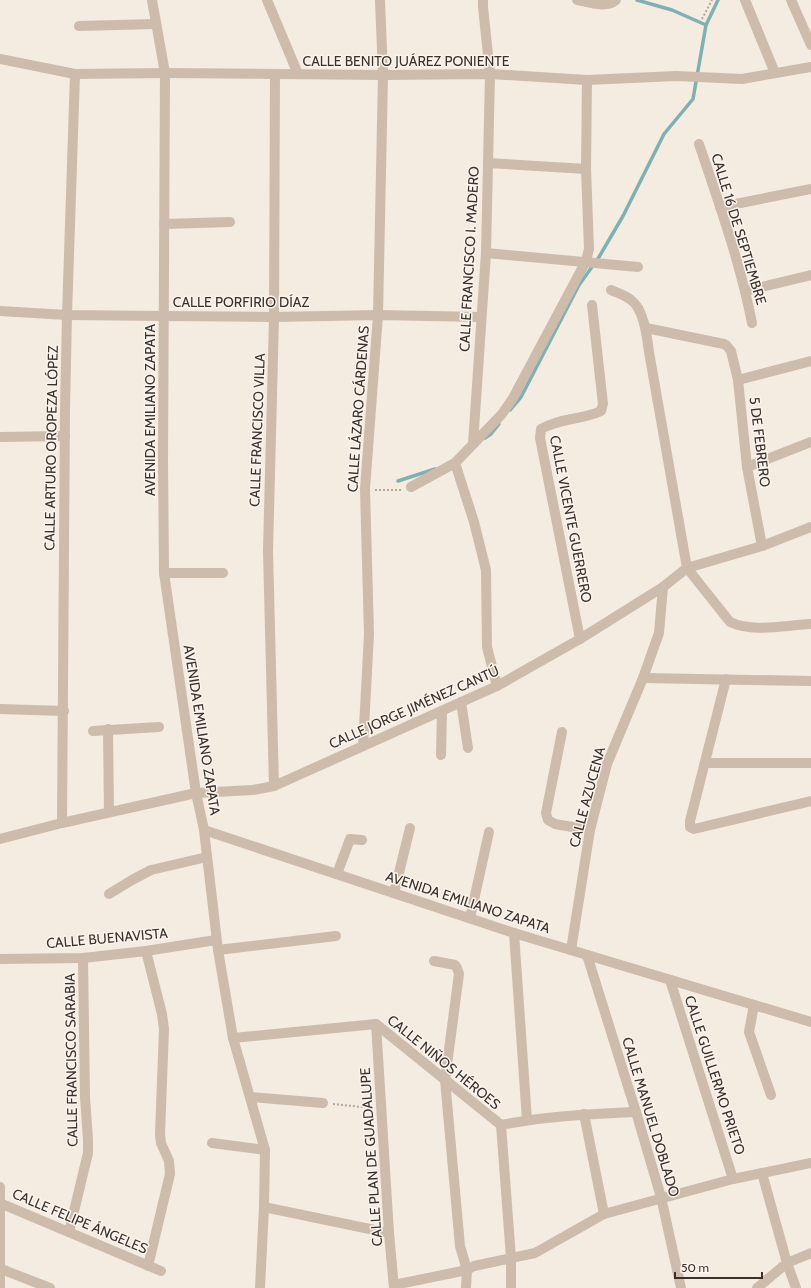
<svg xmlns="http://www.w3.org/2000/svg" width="811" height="1288" viewBox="0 0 811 1288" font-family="Cabin,sans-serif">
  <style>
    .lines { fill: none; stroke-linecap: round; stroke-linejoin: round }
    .stream { stroke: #7fb0b2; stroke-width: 3.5 }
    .path { stroke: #b9a596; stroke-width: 2; stroke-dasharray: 2 2; stroke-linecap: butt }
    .minor { stroke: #cdbbac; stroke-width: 10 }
    .labels { text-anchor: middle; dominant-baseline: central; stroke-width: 3; stroke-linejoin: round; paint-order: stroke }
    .street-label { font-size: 14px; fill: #3b302b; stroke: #fbf5ee }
  </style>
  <rect width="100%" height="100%" fill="#f4ebe1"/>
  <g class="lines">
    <!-- stream -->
    <g class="stream">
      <path d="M637,0L672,10L706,25"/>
      <path d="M510,410L521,397L579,285L599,257L623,216L664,134L693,99L706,25L718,0"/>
      <path d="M485,438L491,434L499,424"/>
      <path d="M398,481L435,469"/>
    </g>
    <!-- path -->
    <g class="path">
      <path d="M702,19L712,0"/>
      <path d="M375,490H402"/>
      <path d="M333,1104L372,1108"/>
    </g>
    <!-- minor -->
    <g class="minor">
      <path d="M152,0L165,73L163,460L164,573L196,793L204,830L218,950L233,1038L265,1150L264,1207L260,1288"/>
      <path d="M267,0L298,74"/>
      <path d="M577,0C588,2 607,9 616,0"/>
      <path d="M745,0L775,73"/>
      <path d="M791,0L811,45"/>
      <path d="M79,26L156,24"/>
      <path d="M0,59L75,74L165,73L383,75L490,74L587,80L676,76L742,79L811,67"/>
      <path d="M699,144C719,203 740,262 752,323"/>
      <path d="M488,163L586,169"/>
      <path d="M720,207L811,189"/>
      <path d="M164,224L230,222"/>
      <path d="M486,253L638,267"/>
      <path d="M611,290C617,293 625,295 631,300C644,309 647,337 649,352L687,568L730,622C753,633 786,625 811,624"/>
      <path d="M745,291L811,275"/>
      <path d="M0,311L67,315L164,316L274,317L378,315L481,317"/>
      <path d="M646,328L724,344L727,346L731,351L738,380L747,467L762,546"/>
      <path d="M738,380L811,361"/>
      <path d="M0,437L65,436"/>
      <path d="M473,444L486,253L490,74L483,7V0"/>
      <path d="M455,463L474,522L486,570L487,647L497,686"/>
      <path d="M747,467L811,442"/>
      <path d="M411,487L455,463L502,414L513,398L586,261L589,249L586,169L587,80"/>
      <path d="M164,573H223"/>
      <path d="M580,639L540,438L541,429C559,418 582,420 601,411L603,404L592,305"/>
      <path d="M643,678L811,681"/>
      <path d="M726,679L690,821V827L694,829L811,801"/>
      <path d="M461,702L468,748"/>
      <path d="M0,709L64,711"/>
      <path d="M108,729L109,812"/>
      <path d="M93,731L159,727"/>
      <path d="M562,732L546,813L548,820L555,824L590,830"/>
      <path d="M363,746L369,634L365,489L378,315L383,75L380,1"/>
      <path d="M441,755L442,711"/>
      <path d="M705,763H811"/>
      <path d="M274,786L268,551L274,317L275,74"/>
      <path d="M62,823L65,409L67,315L75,74"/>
      <path d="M204,830L514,933L811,1022"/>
      <path d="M0,839L62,823L196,793L253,790L274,786L497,686L580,639L663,587L687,568L762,546L811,527"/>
      <path d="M337,874L350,839L362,840"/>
      <path d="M394,893L410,828"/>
      <path d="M109,894L132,880L151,870L207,857"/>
      <path d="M470,918L489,832"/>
      <path d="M514,933L527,1120"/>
      <path d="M218,950L336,936"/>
      <path d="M571,950L590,830L607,764L643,678L659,633L663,587"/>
      <path d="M146,951L162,1014L164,1029L160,1134L161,1143L169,1161L170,1174L148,1266"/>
      <path d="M587,955L636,1112L661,1197L681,1288"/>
      <path d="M0,959L83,958L146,951L216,940"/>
      <path d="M434,961L455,965L457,968L459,974L445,1080L460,1246L467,1270L466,1288"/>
      <path d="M670,980L733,1179"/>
      <path d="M754,1005L749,1032L771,1095"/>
      <path d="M376,1024L389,1233L394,1288"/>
      <path d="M233,1038L376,1024L501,1125C545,1116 591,1114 636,1112"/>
      <path d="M250,1097L323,1103"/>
      <path d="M584,1114L604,1214"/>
      <path d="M501,1125L511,1258V1288"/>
      <path d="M212,1143L265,1150"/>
      <path d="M762,1173L787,1263L796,1288"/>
      <path d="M0,1187V1288"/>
      <path d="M0,1203L161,1271"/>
      <path d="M264,1207L389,1233"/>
      <path d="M69,1232L88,1153V1140L85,1097L83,958"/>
      <path d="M1,1269L50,1288"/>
      <path d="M394,1285L467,1270L474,1266L535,1253L604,1214L733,1179L811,1163"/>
      <path d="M757,1288L787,1263L811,1253"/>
    </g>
  </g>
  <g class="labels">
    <!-- street labels -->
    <g class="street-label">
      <text x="406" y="61">CALLE BENITO JUÁREZ PONIENTE</text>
      <text transform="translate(739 229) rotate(73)">CALLE 16 DE SEPTIEMBRE</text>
      <text transform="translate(469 259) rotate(-87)">CALLE FRANCISCO I. MADERO</text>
      <text x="241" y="302">CALLE PORFIRIO DÍAZ</text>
      <text transform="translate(358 409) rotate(-86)">CALLE LÁZARO CÁRDENAS</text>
      <text transform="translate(150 410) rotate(-90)">AVENIDA EMILIANO ZAPATA</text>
      <text transform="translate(257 430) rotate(-88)">CALLE FRANCISCO VILLA</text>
      <text transform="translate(760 442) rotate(83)">5 DE FEBRERO</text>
      <text transform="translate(51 448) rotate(-89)">CALLE ARTURO OROPEZA LÓPEZ</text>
      <text transform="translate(571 519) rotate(79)">CALLE VICENTE GUERRERO</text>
      <text transform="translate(414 707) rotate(-24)">CALLE JORGE JIMÉNEZ CANTÚ</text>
      <text transform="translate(202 730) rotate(81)">AVENIDA EMILIANO ZAPATA</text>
      <text transform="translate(587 797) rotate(-75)">CALLE AZUCENA</text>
      <text transform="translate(468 902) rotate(18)">AVENIDA EMILIANO ZAPATA</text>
      <text transform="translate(107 938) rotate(-5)">CALLE BUENAVISTA</text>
      <text transform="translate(71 1060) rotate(-91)">CALLE FRANCISCO SARABIA</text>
      <text transform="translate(444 1062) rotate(39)">CALLE NIÑOS HÉROES</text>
      <text transform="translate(715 1075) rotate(72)">CALLE GUILLERMO PRIETO</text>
      <text transform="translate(651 1117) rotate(73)">CALLE MANUEL DOBLADO</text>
      <text transform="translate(371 1157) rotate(-94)">CALLE PLAN DE GUADALUPE</text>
      <text transform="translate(80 1221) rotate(23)">CALLE FELIPE ÁNGELES</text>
    </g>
  </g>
  <!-- scale -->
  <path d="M675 1272v6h87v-6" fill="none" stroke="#3b302b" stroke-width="2"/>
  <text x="681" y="1272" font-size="12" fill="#3b302b" stroke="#fbf5ee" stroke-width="3" paint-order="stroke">50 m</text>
</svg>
